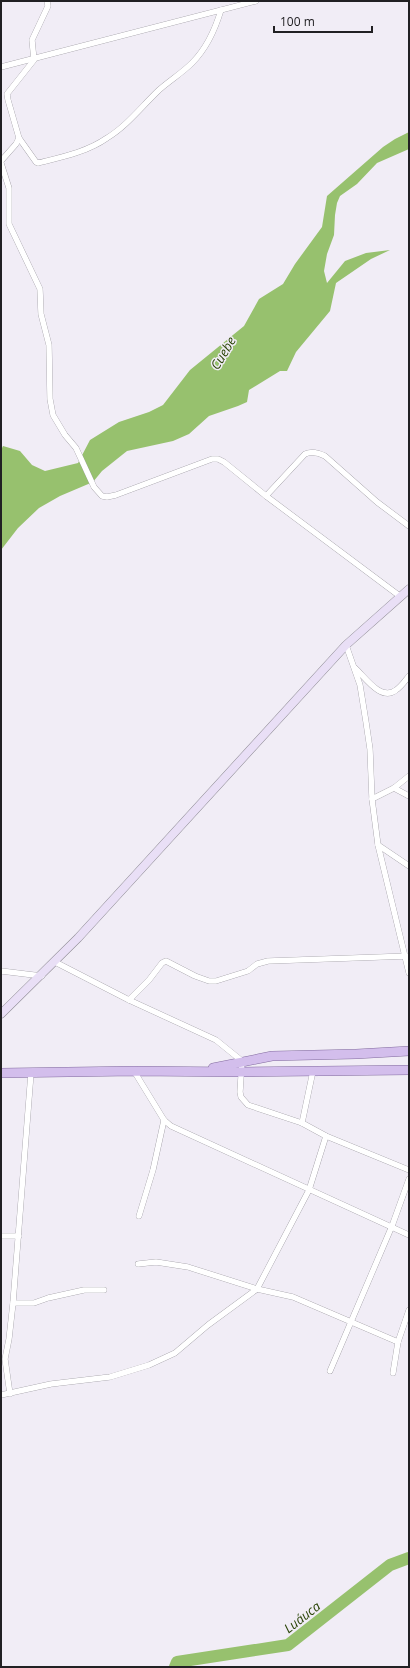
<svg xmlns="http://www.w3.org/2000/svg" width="410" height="1668" viewBox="0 0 410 1668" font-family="'Open Sans',sans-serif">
<rect width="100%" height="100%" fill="#f1edf6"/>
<polygon fill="#97c16e" points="409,132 409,149 377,163 357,184 340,196 337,203 335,215 334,235 327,254 324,271 327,283 345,261 366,253 390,250 371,259 336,283 330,311 296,352 287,371 280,371 249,390 247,402 238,406 209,416 189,434 173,441 127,451 102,471 93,482 60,496 39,508 18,528 1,550 1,450 3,446 20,451 32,465 45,471 78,463 90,440 119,422 149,412 163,405 190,370 244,326 259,299 283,284 295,264 322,227 327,196 383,147 395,139"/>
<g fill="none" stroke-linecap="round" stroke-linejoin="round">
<polyline stroke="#97c16e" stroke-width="12" points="175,1667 177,1662 288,1645 390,1565 409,1558"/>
<defs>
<g id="street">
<polyline points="1,67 256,1"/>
<path d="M19,138L36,162L38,163C62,157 87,152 107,138C127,126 142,106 159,90C169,81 182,73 192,63C207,48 215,30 221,10"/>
<polyline points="1,161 16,144 19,138 8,100 7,94 34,60 32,40 48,6 47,1"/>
<polyline points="1,163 9,188 9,224 40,289 41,314 49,345 50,399 53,415 65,435 76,448 94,487 102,496 107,497 116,495 212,459 218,459 224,462 266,496 401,597"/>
<path d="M266,496L305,454C312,451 319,453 325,456L377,502L409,526"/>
<polyline points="346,645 360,685 366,722 370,749 372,799 378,845 409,866"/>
<path d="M355,668C365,677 381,702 396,690C401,687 405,681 409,676"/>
<polyline points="394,788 409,796"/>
<polyline points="372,799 394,788 409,776"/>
<polyline points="378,845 409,973"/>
<polyline points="55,962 129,1000 216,1040 242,1061 240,1092 241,1097 248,1105 302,1123 326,1136 409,1170"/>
<polyline points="1,971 42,976"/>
<polyline points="129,1000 149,980 162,963 166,961 195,976 209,981 216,981 248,971 257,964 268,961 409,956"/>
<polyline points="134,1071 164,1120 171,1126 409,1235"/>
<polyline points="302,1123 313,1071"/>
<polyline points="139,1216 153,1170 164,1120"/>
<polyline points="1,1236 19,1236"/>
<polyline points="138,1264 156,1262 188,1267 257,1289 293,1297 398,1342"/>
<polyline points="13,1303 34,1303 48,1298 84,1290 104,1290"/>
<polyline points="330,1371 392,1226 409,1179"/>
<polyline points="393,1373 398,1342 409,1310"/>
<polyline points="10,1394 5,1359 9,1339 13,1303 31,1073"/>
<polyline points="1,1395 51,1384 110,1377 149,1365 175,1353 208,1325 257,1289 309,1190 326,1136"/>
</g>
<polyline id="secondary" points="1,1014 78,938 346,645 409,589"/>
<g id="primary">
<polyline points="213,1068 272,1056 356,1054 409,1051"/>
<polyline points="1,1073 134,1071 241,1072 409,1070"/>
</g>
</defs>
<use href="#street" stroke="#8f8c94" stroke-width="6"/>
<use href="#secondary" stroke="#8f8c94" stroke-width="9"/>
<use href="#primary" stroke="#826b9e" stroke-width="10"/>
<use href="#street" stroke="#fff" stroke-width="5.5"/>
<use href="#secondary" stroke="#e9dff6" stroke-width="8"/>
<use href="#primary" stroke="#d3beec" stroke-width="9"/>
</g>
<g text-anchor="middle" stroke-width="3" stroke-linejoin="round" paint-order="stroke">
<g font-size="13" font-style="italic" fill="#2b4508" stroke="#f1edf6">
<text transform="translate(223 353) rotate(-59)" y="5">Cuebe</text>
<text transform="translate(302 1617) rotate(-38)" y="5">Luáuca</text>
</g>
</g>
<rect width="410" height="1668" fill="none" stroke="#212023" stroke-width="4"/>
<path d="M274 26v6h98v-6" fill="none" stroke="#212023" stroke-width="2"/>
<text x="280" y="26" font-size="12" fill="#212023" stroke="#f1edf6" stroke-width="3" paint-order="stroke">100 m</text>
</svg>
